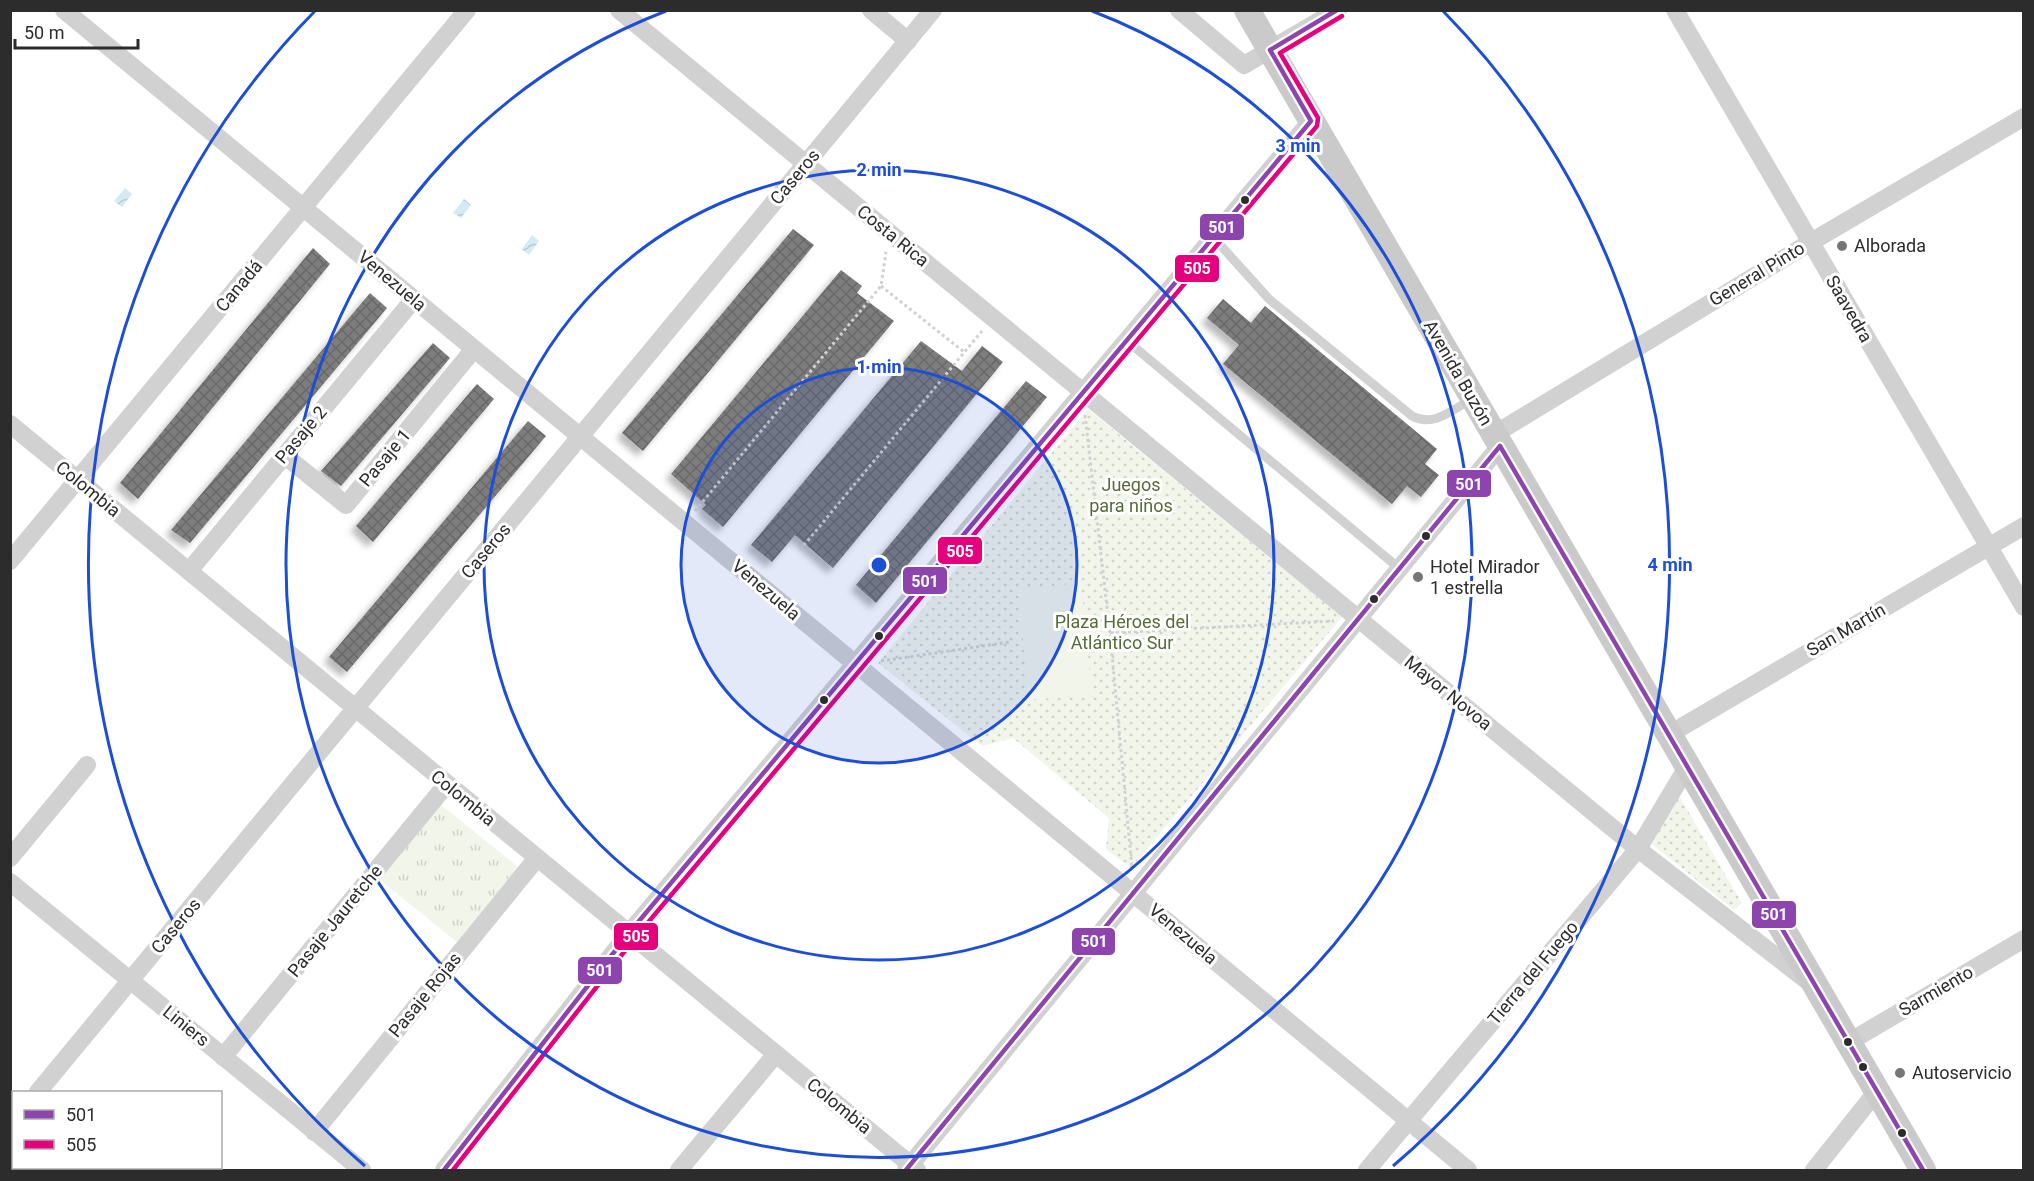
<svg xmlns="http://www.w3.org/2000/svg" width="2034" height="1181" viewBox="0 0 2034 1181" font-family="Roboto,sans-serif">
<defs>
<pattern id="grass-tufts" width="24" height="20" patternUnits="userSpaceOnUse" patternTransform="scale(1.5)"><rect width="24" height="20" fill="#f1f5ea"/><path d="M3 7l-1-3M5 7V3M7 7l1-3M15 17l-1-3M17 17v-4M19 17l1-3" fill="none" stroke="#cfd2c9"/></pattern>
<pattern id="park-dots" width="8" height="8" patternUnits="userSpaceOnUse" patternTransform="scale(1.5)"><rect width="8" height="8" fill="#f1f5ea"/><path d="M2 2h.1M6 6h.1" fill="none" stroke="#cfd2c9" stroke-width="1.8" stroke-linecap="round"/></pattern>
<pattern id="water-waves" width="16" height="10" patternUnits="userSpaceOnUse" patternTransform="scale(1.5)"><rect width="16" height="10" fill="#d4ebf3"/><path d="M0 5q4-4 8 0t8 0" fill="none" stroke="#b6cad0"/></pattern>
<pattern id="building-cross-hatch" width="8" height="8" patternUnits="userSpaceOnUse" patternTransform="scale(1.5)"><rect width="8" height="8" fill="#7d7d7d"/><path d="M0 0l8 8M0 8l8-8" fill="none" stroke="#676767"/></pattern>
<filter id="shadow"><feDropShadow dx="-5.5" dy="5.5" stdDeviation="3" flood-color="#0004"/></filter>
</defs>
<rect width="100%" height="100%" fill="#fff"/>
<polygon fill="url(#grass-tufts)" points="441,805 518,867 457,942 380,880"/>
<g fill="url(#park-dots)">
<polygon points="1088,409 1342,617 1131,868 1106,849 1109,818 1013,738 982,746 878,663"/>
<polygon points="1675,789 1742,903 1734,910 1648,841"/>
</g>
<polygon fill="#f1f5ea" points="1081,583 1092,694 1029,700 1018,589"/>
<g fill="url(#water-waves)">
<polygon points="125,188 132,194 122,207 114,201"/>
<polygon points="464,199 471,205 461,218 453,213"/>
<polygon points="532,235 539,241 529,255 522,249"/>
</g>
<g fill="url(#building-cross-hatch)" filter="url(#shadow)">
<polygon points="793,229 814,245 643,451 622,433"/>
<polygon points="313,248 330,264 138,499 120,483"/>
<polygon points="841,270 862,286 857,293 894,321 723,527 702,509 706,505 671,474"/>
<polygon points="370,293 387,308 190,543 171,530"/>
<polygon points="1223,299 1251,323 1265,306 1437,449 1425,464 1439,475 1421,497 1407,486 1392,504 1223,364 1239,345 1207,318"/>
<polygon points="921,341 962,371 982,346 1003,362 833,568 795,535 772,562 751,545"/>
<polygon points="433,343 450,358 341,486 321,471"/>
<polygon points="1026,381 1047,397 876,603 856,585"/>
<polygon points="477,384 494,399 373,542 356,526"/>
<polygon points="528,421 546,436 347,672 329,657"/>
</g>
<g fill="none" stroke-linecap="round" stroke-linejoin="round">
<g stroke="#d1d1d1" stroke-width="3" stroke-dasharray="3 3" stroke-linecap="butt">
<polyline points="881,286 964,352"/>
<polyline points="1085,415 1110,633 1132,868"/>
<polyline points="695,511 881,286 886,252"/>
<polyline points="800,550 982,331"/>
<polyline points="1110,633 1334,621"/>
<polyline points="881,661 1010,642"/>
</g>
<g stroke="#d1d1d1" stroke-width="9">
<path d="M1213,237L1269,299L1412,416C1434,428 1453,409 1472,399"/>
<polyline points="1126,340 1400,569"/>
</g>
<g stroke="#d1d1d1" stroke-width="18">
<polyline points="64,10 1468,1170"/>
<polyline points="619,10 1638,849 1810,983"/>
<polyline points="871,10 908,41"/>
<polyline points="1179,10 1244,65 1338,10"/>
<polyline points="1675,10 2024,607"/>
<polyline points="10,424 917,1170"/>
<polyline points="1493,435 1811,242 2024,117"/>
<polyline points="284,455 346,505 474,349"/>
<polyline points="10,561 467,10"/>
<polyline points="189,571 414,299"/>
<polyline points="1668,735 2024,526"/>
<polyline points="10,858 87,765"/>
<polyline points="10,882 362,1170"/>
<polyline points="1849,1042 2024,939"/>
<polyline points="223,1057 446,785"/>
<polyline points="38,1092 933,10"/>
<polyline points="10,1126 14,1123"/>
<polyline points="314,1132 537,858"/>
<polyline points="444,1170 629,933 1311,121"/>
<polyline points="679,1170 776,1054"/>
<polyline points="906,1170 1500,446"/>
<polyline points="1367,1170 1638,849 1687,767"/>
<polyline points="1814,1170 1877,1091"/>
</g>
<polyline stroke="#cacaca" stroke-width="26" points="1247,10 1923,1170"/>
<defs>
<g id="bus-1">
<polyline points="444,1170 629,933 1311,121 1270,50 1337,10"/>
<polyline points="906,1170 1500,446 1923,1170"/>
</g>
<polyline id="bus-2" points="453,1170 635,938 1317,126 1318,118 1280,53 1342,16"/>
</defs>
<use href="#bus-1" stroke="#fff" stroke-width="9"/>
<use href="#bus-2" stroke="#fff" stroke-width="9"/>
<use href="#bus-1" stroke="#8e44ad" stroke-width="4.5"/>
<use href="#bus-2" stroke="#e5007d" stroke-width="4.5"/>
</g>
<circle cx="879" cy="565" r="198" fill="#1d4ed8" fill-opacity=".12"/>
<g fill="none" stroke="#1d4ed8" stroke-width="3">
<circle cx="879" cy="565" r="198"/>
<circle cx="879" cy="565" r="395"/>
<path d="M1092 11A593 593 0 1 1 666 11"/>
<path d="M365 1166A791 791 0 0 1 315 11M1443 11A791 791 0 0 1 1393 1166"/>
</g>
<g fill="#2c2c2c" stroke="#fff" stroke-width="2">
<circle cx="1245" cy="200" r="5"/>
<circle cx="1426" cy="536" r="5"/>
<circle cx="1374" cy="599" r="5"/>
<circle cx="879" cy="636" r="5"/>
<circle cx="824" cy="700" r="5"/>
<circle cx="1848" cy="1042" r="5"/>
<circle cx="1863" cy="1067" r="5"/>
<circle cx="1902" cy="1133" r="5"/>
</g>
<g fill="#767676" stroke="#fff" stroke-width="2">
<circle cx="1842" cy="246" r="6"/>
<circle cx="1418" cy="577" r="6"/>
<circle cx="1900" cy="1073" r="6"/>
</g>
<g text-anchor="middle" stroke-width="6" stroke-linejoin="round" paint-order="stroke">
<g font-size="18" fill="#2c2c2c" stroke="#fff">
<text transform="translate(795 177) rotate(-50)" y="6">Caseros</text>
<text transform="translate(893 236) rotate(39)" y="6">Costa Rica</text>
<text transform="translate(1757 274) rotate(-31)" y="6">General Pinto</text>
<text transform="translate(392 281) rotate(40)" y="6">Venezuela</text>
<text transform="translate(239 286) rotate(-50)" y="6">Canadá</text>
<text transform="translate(1849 309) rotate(60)" y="6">Saavedra</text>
<text transform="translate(1458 373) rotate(60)" y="6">Avenida Buzón</text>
<text transform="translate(301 435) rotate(-50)" y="6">Pasaje 2</text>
<text transform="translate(385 458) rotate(-50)" y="6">Pasaje 1</text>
<text transform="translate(88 489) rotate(39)" y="6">Colombia</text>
<text transform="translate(486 551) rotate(-50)" y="6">Caseros</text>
<text transform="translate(766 590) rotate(40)" y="6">Venezuela</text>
<text transform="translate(1846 630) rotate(-30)" y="6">San Martín</text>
<text transform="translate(1448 693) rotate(39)" y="6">Mayor Novoa</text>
<text transform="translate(463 798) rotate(39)" y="6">Colombia</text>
<text transform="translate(335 921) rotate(-51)" y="6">Pasaje Jauretche</text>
<text transform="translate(176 926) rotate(-50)" y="6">Caseros</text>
<text transform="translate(1183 934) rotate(40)" y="6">Venezuela</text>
<text transform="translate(1533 973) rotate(-50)" y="6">Tierra del Fuego</text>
<text transform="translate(1936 991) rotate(-30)" y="6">Sarmiento</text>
<text transform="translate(425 995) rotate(-51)" y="6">Pasaje Rojas</text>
<text transform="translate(186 1026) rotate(39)" y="6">Liniers</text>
<text transform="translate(839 1106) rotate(39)" y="6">Colombia</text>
</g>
<g font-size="18" fill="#2c2c2c" stroke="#fff" text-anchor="start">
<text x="1854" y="252">Alborada</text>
<text x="1430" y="573">Hotel Mirador<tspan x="1430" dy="21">1 estrella</tspan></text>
<text x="1912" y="1079">Autoservicio</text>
</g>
<g font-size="18" fill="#566c36" stroke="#fff">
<text x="1131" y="491">Juegos<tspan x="1131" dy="21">para niños</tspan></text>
<text x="1122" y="628">Plaza Héroes del<tspan x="1122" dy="21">Atlántico Sur</tspan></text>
</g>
</g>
<circle cx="879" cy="565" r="9" fill="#1d4ed8" stroke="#fff" stroke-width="3"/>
<g font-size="18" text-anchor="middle" font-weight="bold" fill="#1d4ed8" stroke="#fff" stroke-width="6" stroke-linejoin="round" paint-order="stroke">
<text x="1298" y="152">3 min</text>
<text x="879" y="176">2 min</text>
<text x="879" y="373">1 min</text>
<text x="1670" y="571">4 min</text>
</g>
<g stroke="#fff" stroke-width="2">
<rect x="1199" y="213" width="46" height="28" rx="6" fill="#8e44ad"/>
<rect x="1174" y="254" width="46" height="29" rx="6" fill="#e5007d"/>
<rect x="1446" y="469" width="46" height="29" rx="6" fill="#8e44ad"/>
<rect x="937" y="536" width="46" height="29" rx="6" fill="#e5007d"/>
<rect x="902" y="566" width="46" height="29" rx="6" fill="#8e44ad"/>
<rect x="1751" y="900" width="46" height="29" rx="6" fill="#8e44ad"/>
<rect x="613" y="922" width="46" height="29" rx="6" fill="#e5007d"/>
<rect x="1071" y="927" width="45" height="29" rx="6" fill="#8e44ad"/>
<rect x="577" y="956" width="46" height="29" rx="6" fill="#8e44ad"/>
</g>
<g font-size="16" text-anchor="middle" font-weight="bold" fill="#fff">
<text x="1222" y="233">501</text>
<text x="1197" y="274">505</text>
<text x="1469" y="490">501</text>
<text x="960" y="557">505</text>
<text x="925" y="587">501</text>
<text x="1774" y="920">501</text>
<text x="636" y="942">505</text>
<text x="1094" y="947">501</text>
<text x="600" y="976">501</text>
</g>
<rect width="2034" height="1181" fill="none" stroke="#2c2c2c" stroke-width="24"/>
<rect x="12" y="1091" width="210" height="78" fill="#ffffff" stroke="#ababab" stroke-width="1.5"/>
<rect x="24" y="1110" width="30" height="9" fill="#8e44ad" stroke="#ababab" stroke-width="1.5"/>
<text x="66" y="1121" font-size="18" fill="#2c2c2c">501</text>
<rect x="24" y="1140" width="30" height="9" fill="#e5007d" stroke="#ababab" stroke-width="1.5"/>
<text x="66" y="1151" font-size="18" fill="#2c2c2c">505</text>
<path d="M15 39v9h123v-9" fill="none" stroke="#2c2c2c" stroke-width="3"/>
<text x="24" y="39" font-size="18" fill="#2c2c2c" stroke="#ffffff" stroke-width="4.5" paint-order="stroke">50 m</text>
</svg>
